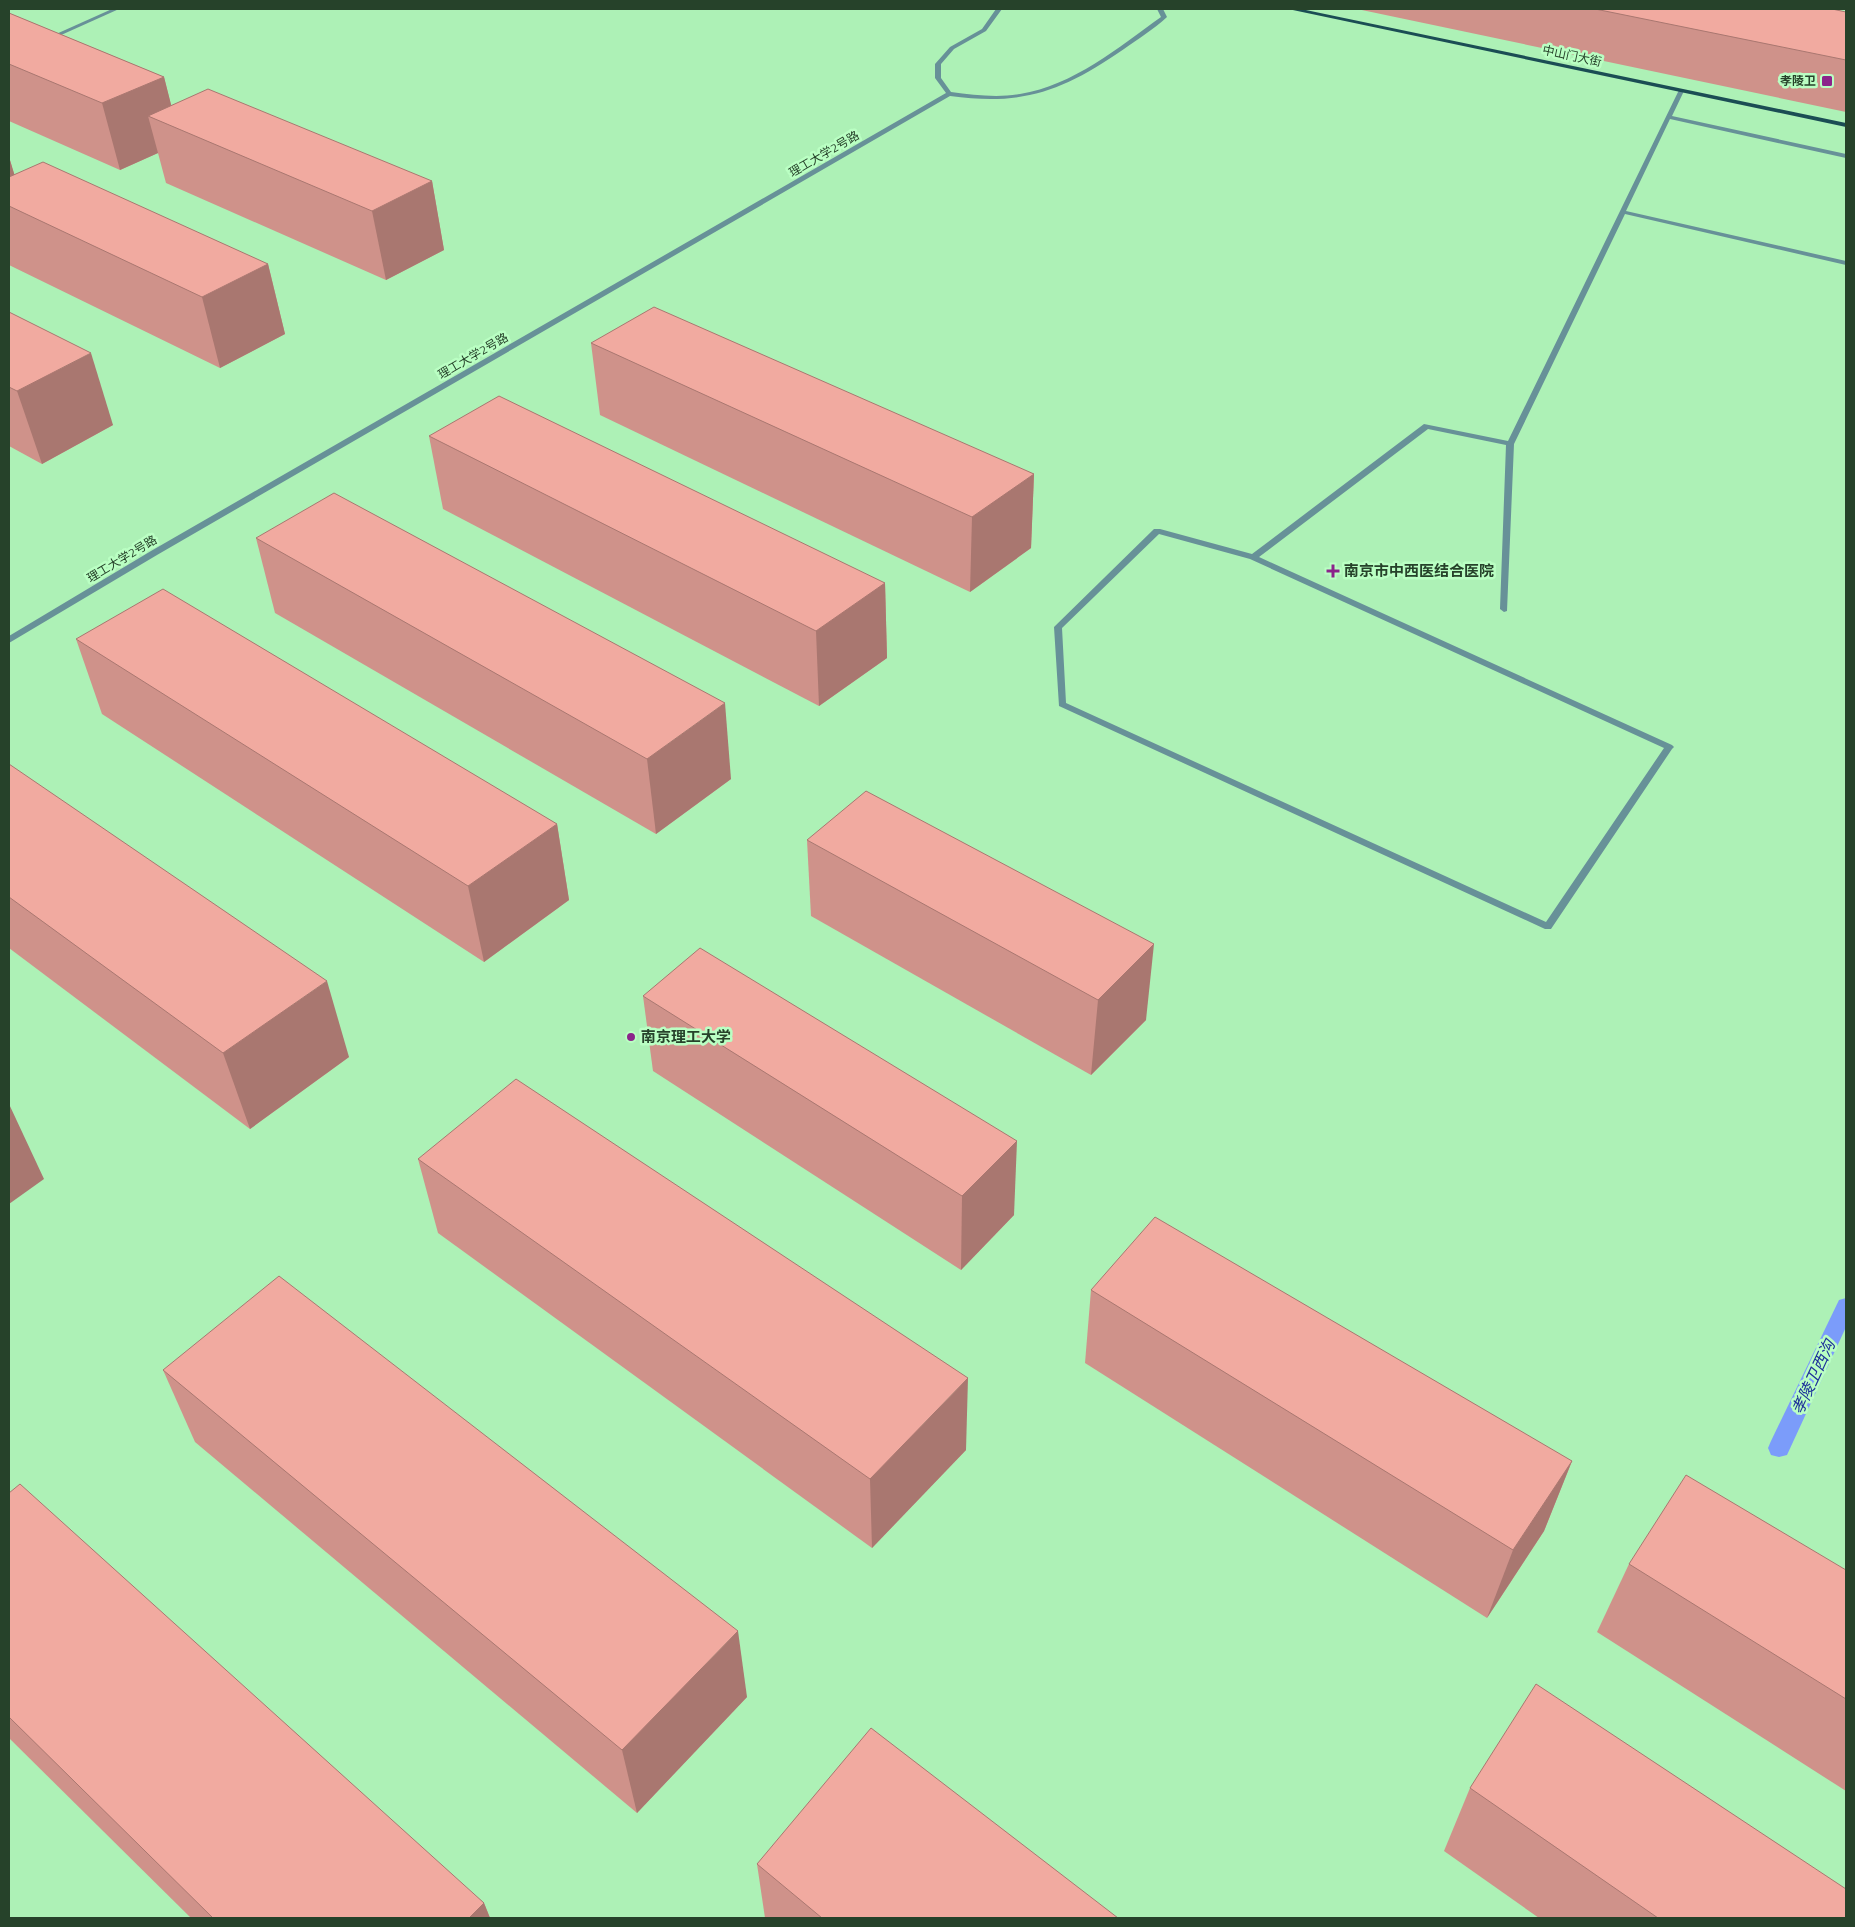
<svg xmlns="http://www.w3.org/2000/svg" width="1855" height="1927" viewBox="0 0 1855 1927" font-family="'Titillium Web','Noto Sans SC',sans-serif">
<rect width="100%" height="100%" fill="#adf1b6"/>
<g fill="none" stroke-linecap="round" stroke-linejoin="round">
<polygon fill="#7b9cfa" fill-rule="evenodd" points="1846,1298 1846,1327 1787,1455 1779,1457 1771,1455 1768,1448 1771,1441 1839,1300"/>
<g fill="#679198" fill-rule="evenodd">
<polygon points="112,9 119,9 50,40 45,39"/>
<path d="M996,9H1002L986,31L954,49L941,64V78L951,92C974,95 997,98 1020,94C1074,85 1118,48 1161,17L1157,9H1163L1167,17C1154,29 1138,39 1124,49C1063,91 1024,106 950,96L157,555L9,643V636L151,551L946,93L935,78V64L950,47L982,29Z"/>
<path d="M1679,90L1684,91L1672,116L1846,154V158L1670,119L1626,211L1846,261V265L1625,214L1514,444L1507,611L1504,612L1500,609L1506,445L1428,429L1259,557L1672,745L1674,747L1672,749L1551,929H1545L1059,706L1054,627L1154,529H1160L1252,554L1424,424L1508,441ZM1159,534L1250,559L1664,748L1546,922L1066,703L1062,628Z"/>
</g>
<polygon fill="#1b4d54" fill-rule="evenodd" points="1288,9 1301,9 1846,123 1846,127"/>
</g>
<g fill="#cf928a">
<polygon points="1357,9 1832,9 1846,12 1846,112"/>
<polygon points="9,13 164,77 171,105 432,181 444,250 386,280 166,183 158,153 120,170 9,121"/>
<polygon points="9,157 14,174 268,264 285,334 220,368 9,265"/>
<polygon points="9,312 113,425 42,464 9,446"/>
<polygon points="591,343 1034,474 1031,548 970,592 600,415"/>
<polygon points="429,436 885,583 887,658 819,706 443,509"/>
<polygon points="256,538 731,779 656,834 275,613"/>
<polygon points="76,639 557,824 569,900 484,962 102,714"/>
<polygon points="9,764 349,1057 250,1129 9,948"/>
<polygon points="807,840 1146,1020 1091,1075 811,916"/>
<polygon points="643,996 1014,1215 961,1270 653,1071"/>
<polygon points="418,1159 966,1450 872,1548 438,1233"/>
<polygon points="1091,1290 1572,1461 1544,1531 1487,1618 1085,1363"/>
<polygon points="163,1370 747,1697 637,1813 195,1442"/>
<polygon points="9,1493 484,1903 490,1918 191,1918 9,1738"/>
<polygon points="1629,1564 1846,1570 1846,1791 1597,1632"/>
<polygon points="1470,1788 1846,1918 1539,1918 1444,1851"/>
<polygon points="757,1864 1118,1918 765,1918"/>
</g>
<g fill="#a97770">
<polygon points="164,77 177,128 148,116 158,153 120,170 102,103"/>
<polygon points="9,157 26,212 9,206"/>
<polygon points="432,181 444,250 386,280 372,211"/>
<polygon points="268,264 285,334 220,368 202,297"/>
<polygon points="91,353 113,425 42,464 17,391"/>
<polygon points="1034,474 1031,548 970,592 972,517"/>
<polygon points="885,583 887,658 819,706 816,631"/>
<polygon points="725,703 731,779 656,834 647,759"/>
<polygon points="557,824 569,900 484,962 468,886"/>
<polygon points="1154,944 1146,1020 1091,1075 1098,1000"/>
<polygon points="327,981 349,1057 250,1129 223,1053"/>
<polygon points="9,1104 44,1179 9,1204"/>
<polygon points="1017,1141 1014,1215 961,1270 962,1196"/>
<polygon points="968,1378 966,1450 872,1548 870,1479"/>
<polygon points="1572,1461 1544,1531 1487,1618 1513,1550"/>
<polygon points="738,1631 747,1697 637,1813 622,1750"/>
<polygon points="484,1903 490,1918 469,1918"/>
</g>
<g fill="#f1aaa0" stroke="#a97770">
<polygon points="1595,9 1832,9 1846,12 1846,60"/>
<polygon points="9,13 164,77 102,103 9,64"/>
<polygon points="208,89 432,181 372,211 148,116"/>
<polygon points="43,162 268,264 202,297 9,206 9,177"/>
<polygon points="654,307 1034,474 972,517 591,343"/>
<polygon points="9,312 91,353 17,391 9,387"/>
<polygon points="499,396 885,583 816,631 429,436"/>
<polygon points="334,493 725,703 647,759 256,538"/>
<polygon points="163,589 557,824 468,886 76,639"/>
<polygon points="9,764 327,981 223,1053 9,897"/>
<polygon points="866,791 1154,944 1098,1000 807,840"/>
<polygon points="700,948 1017,1141 962,1196 643,996"/>
<polygon points="516,1079 968,1378 870,1479 418,1159"/>
<polygon points="1155,1217 1572,1461 1513,1550 1091,1290"/>
<polygon points="279,1276 738,1631 622,1750 163,1370"/>
<polygon points="1686,1475 1846,1570 1846,1699 1629,1564"/>
<polygon points="20,1484 484,1903 469,1918 213,1918 9,1717 9,1493"/>
<polygon points="1536,1684 1846,1889 1846,1918 1658,1918 1470,1788"/>
<polygon points="871,1728 1118,1918 822,1918 757,1864"/>
</g>
<g fill="#8b248a" stroke="#baffc3" stroke-width="2">
<rect x="1821" y="75" width="12" height="12" rx="2.5"/>
<path d="M1330.5 563.5h5v5h5v5h-5v5h-5v-5h-5v-5h5z"/>
<circle cx="631" cy="1037" r="5"/>
</g>
<g text-anchor="middle" stroke-width="5" stroke-linejoin="round" paint-order="stroke">
<g font-size="12" fill="#26422a" stroke="#baffc3">
<text transform="translate(1572 56) rotate(12)" y="4">中山门大街</text>
<text transform="translate(824 154) rotate(-30)" y="4">理工大学2号路</text>
<text transform="translate(473 356) rotate(-30)" y="4">理工大学2号路</text>
<text transform="translate(122 559) rotate(-31)" y="4">理工大学2号路</text>
</g>
<g font-size="12" font-weight="bold" fill="#26422a" stroke="#baffc3" text-anchor="end">
<text x="1816" y="85">孝陵卫</text>
</g>
<g font-size="15" font-weight="bold" fill="#26422a" stroke="#baffc3" text-anchor="start">
<text x="1344" y="576">南京市中西医结合医院</text>
<text x="641" y="1042">南京理工大学</text>
</g>
<g font-size="16" font-style="italic" fill="#1d309a" stroke="#baffc3">
<text transform="translate(1813 1377) rotate(-65)" y="6">孝陵卫西沟</text>
</g>
</g>
<rect width="1855" height="1927" fill="none" stroke="#26422a" stroke-width="20"/>
</svg>
